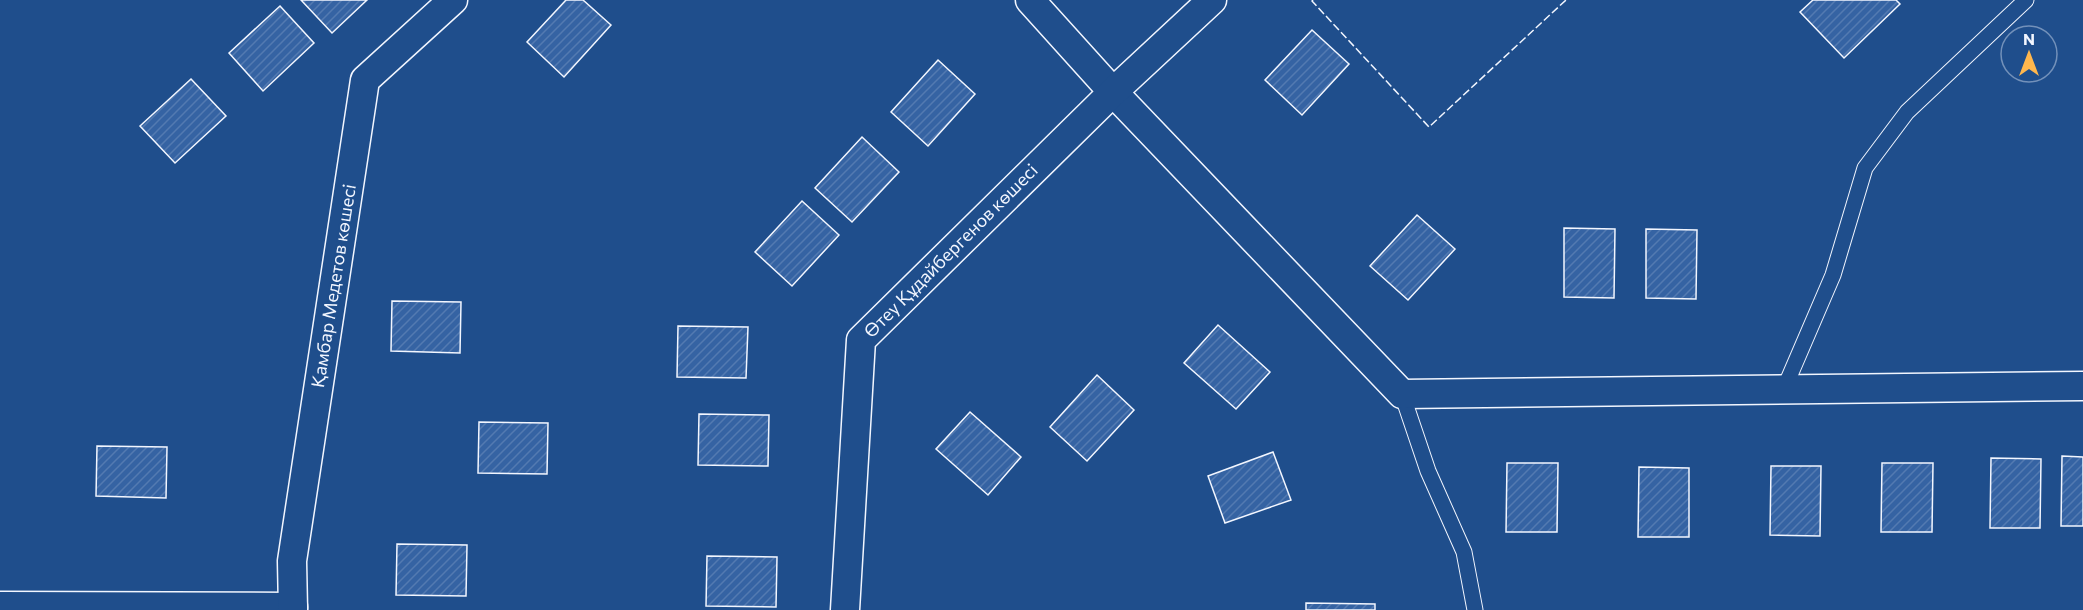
<svg xmlns="http://www.w3.org/2000/svg" width="2083" height="610" viewBox="0 0 2083 610" font-family="Commissioner,sans-serif">
<defs>
<pattern id="building-hatch" width="6" height="6" patternUnits="userSpaceOnUse" patternTransform="scale(1.5)"><rect width="6" height="6" fill="#3563a3"/><path d="M-1 1l2-2M0 6l6-6M5 7l2-2" fill="none" stroke="#537ab1"/></pattern>
</defs>
<rect width="100%" height="100%" fill="#1f4e8c"/>
<g fill="url(#building-hatch)" stroke="#f2f6ff" stroke-width="1.5">
<polygon points="301,0 367,0 332,33"/>
<polygon points="566,0 583,0 611,25 564,77 527,42"/>
<polygon points="1813,0 1896,0 1900,4 1844,58 1800,12"/>
<polygon points="280,6 314,43 263,91 229,53"/>
<polygon points="1312,30 1349,64 1302,115 1265,80"/>
<polygon points="938,60 975,94 928,146 891,112"/>
<polygon points="191,79 226,116 175,163 140,126"/>
<polygon points="862,137 899,172 852,222 815,188"/>
<polygon points="802,201 839,235 792,286 755,252"/>
<polygon points="1417,215 1455,249 1408,300 1370,266"/>
<polygon points="1564,228 1615,229 1614,298 1564,297"/>
<polygon points="1646,229 1697,230 1696,299 1646,298"/>
<polygon points="392,301 461,302 460,353 391,351"/>
<polygon points="1218,325 1270,372 1236,409 1184,363"/>
<polygon points="678,326 748,327 746,378 677,377"/>
<polygon points="1097,375 1134,410 1087,461 1050,427"/>
<polygon points="970,412 1021,457 988,495 936,449"/>
<polygon points="699,414 769,415 768,466 698,465"/>
<polygon points="479,422 548,423 547,474 478,473"/>
<polygon points="97,446 167,447 166,498 96,496"/>
<polygon points="1273,452 1291,500 1225,523 1208,476"/>
<polygon points="2062,456 2083,457 2083,526 2061,526"/>
<polygon points="1991,458 2041,459 2040,528 1990,528"/>
<polygon points="1507,463 1558,463 1557,532 1506,532"/>
<polygon points="1882,463 1933,463 1932,532 1881,532"/>
<polygon points="1771,466 1821,466 1820,536 1770,535"/>
<polygon points="1639,467 1689,468 1689,537 1638,537"/>
<polygon points="397,544 467,545 466,596 396,595"/>
<polygon points="707,556 777,557 776,607 706,606"/>
<polygon points="1306,603 1375,604 1375,610 1306,610"/>
</g>
<g fill="none" stroke-linecap="round" stroke-linejoin="round">
<defs>
<g id="service">
<polyline points="1784,389 1833,275 1865,168 1907,112 2026,0"/>
<polyline points="1402,394 1428,471 1464,552 1475,610"/>
</g>
<g id="minor">
<polyline points="1030,0 1113,92 1402,394 2083,386"/>
<polyline points="0,606 293,607"/>
<polyline points="293,610 292,561 365,80 453,0"/>
<polyline points="845,610 861,340 1113,92 1212,0"/>
</g>
</defs>
<use href="#service" stroke="#f2f6ff" stroke-width="17"/>
<use href="#minor" stroke="#f2f6ff" stroke-width="31"/>
<use href="#service" stroke="#1f4e8c" stroke-width="15"/>
<use href="#minor" stroke="#1f4e8c" stroke-width="28"/>
<polyline stroke="#f2f6ff" stroke-width="1.5" stroke-dasharray="8 3" stroke-linecap="butt" points="1313,0 1312,1 1429,127 1566,0"/>
</g>
<g text-anchor="middle" stroke-width="4.5" stroke-linejoin="round" paint-order="stroke">
<g font-size="18" fill="#f2f6ff" stroke="#1f4e8c">
<text transform="translate(951 251) rotate(-45)" y="6">Өтеу Құдайбергенов көшесі</text>
<text transform="translate(334 286) rotate(-81)" y="6">Қамбар Медетов көшесі</text>
</g>
</g>
<g transform="translate(2029 54)"><circle r="28" fill="#1f4e8c" stroke="#7391ba" stroke-width="1.5"/>
<path d="M0-4.5L10 22L0 15L-10 22Z" fill="#ffb74d"/>
<text y="-9" font-size="16" font-weight="bold" text-anchor="middle" fill="#f2f6ff">N</text>
</g>
</svg>
